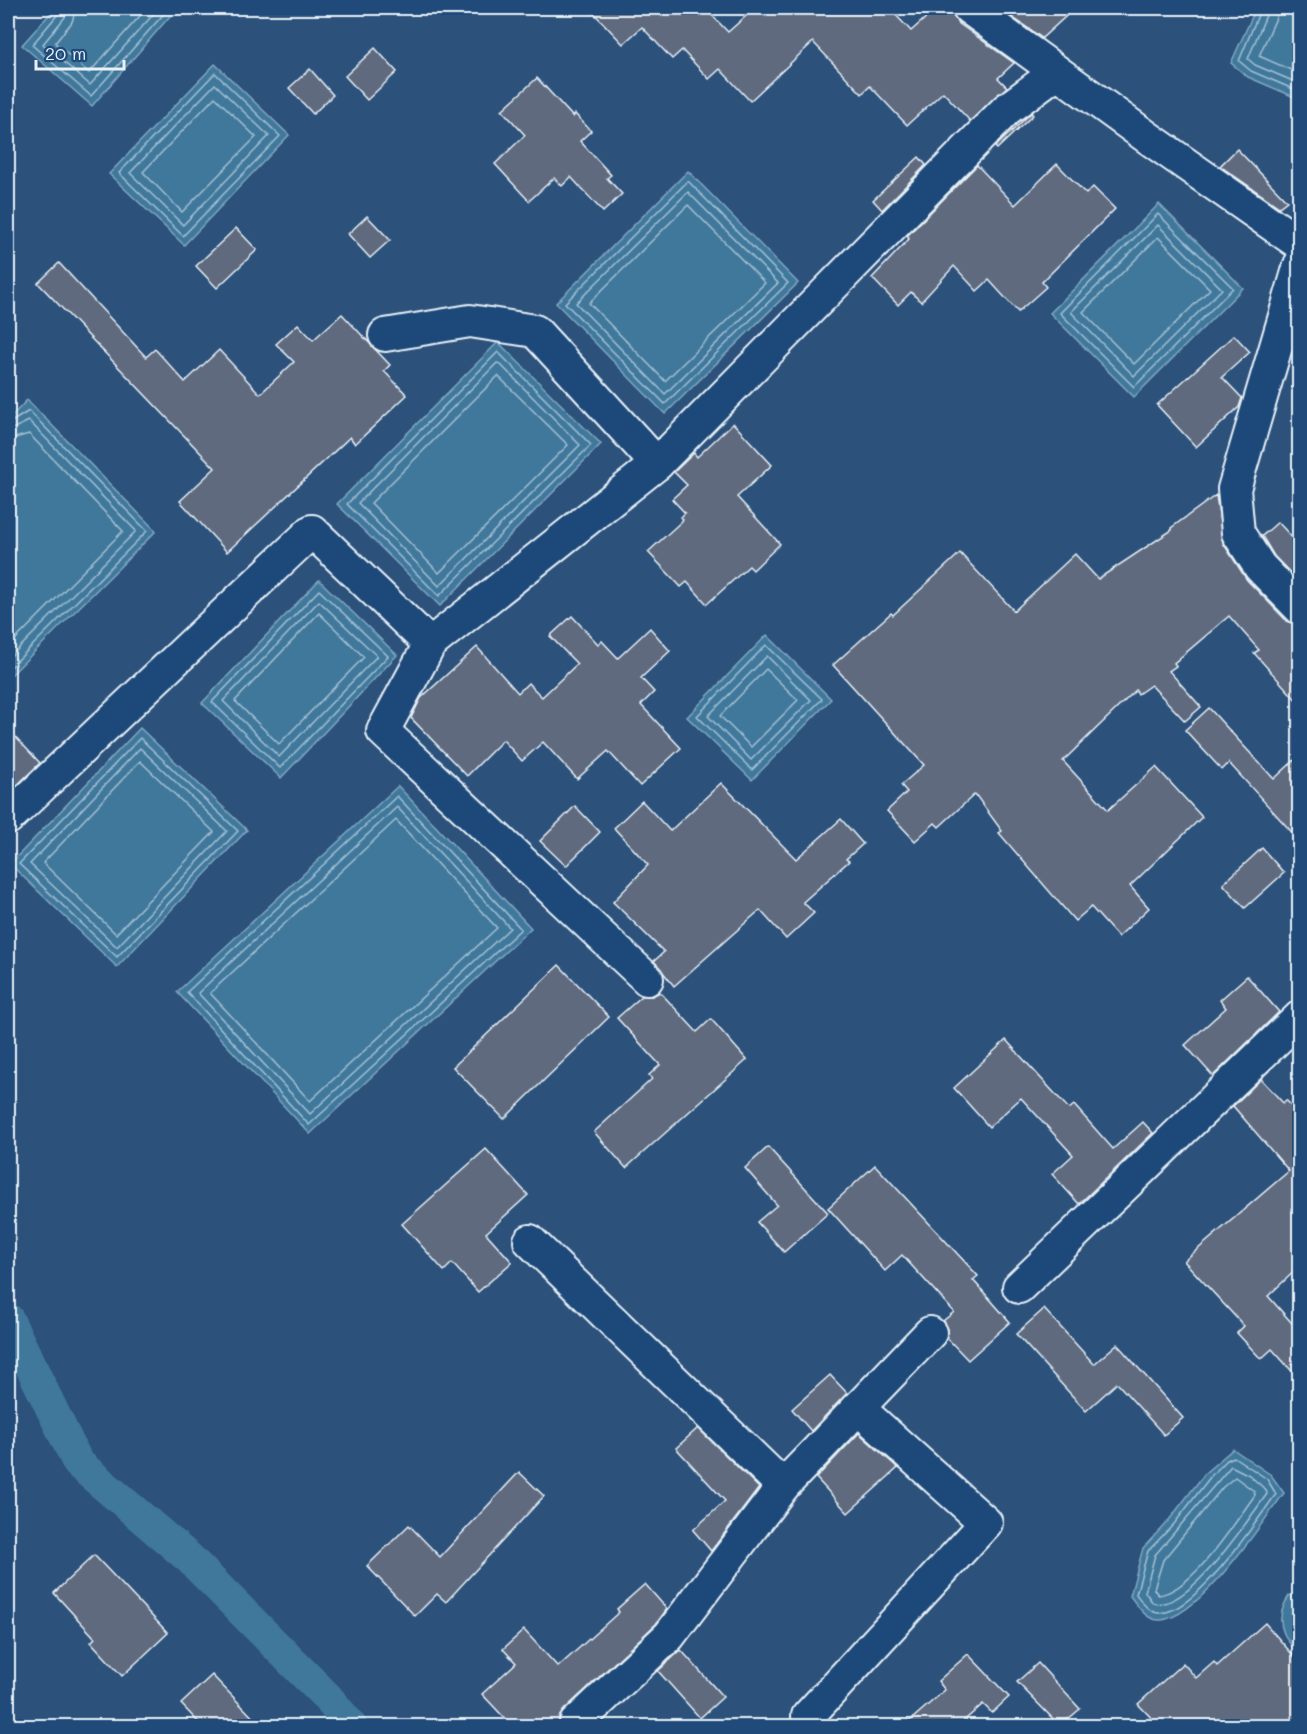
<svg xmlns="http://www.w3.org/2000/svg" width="1307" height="1734" viewBox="0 0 1307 1734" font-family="Mali,sans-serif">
<rect width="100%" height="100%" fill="#2c517b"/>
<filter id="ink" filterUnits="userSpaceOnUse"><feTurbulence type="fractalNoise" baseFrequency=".0167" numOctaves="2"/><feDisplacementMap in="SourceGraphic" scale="12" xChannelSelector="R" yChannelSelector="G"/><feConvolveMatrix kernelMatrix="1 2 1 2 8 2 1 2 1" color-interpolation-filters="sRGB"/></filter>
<g filter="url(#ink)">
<g fill="#40789c" stroke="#83a8c1" stroke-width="1.5">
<polygon points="55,8 177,8 92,106 22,45"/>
<polygon points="1256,8 1299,8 1299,99 1248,77 1231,63"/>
<polygon points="215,64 289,135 184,245 109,174"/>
<polygon points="688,171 798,283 665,414 556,303"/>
<polygon points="1159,204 1243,288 1134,397 1050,313"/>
<polygon points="498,342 601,444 440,606 337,504"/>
<polygon points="27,400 156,531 8,678 8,420"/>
<polygon points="319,580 397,655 281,778 202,703"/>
<polygon points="767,635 831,699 752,780 687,717"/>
<polygon points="140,728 247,830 117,967 10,864"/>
<polygon points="398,786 531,928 310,1134 177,992"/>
<path d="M1233,1449L1271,1475L1284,1493C1261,1524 1200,1617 1161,1620C1146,1621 1138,1606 1130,1596L1143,1548L1169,1520L1206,1472Z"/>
<path d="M1289,1596L1299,1597V1654C1281,1636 1274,1618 1289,1596Z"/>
</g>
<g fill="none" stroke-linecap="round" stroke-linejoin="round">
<g stroke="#a5c1d3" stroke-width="1.5">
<polyline points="59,8 58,14 32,45 91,96 169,8"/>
<polyline points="67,8 65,17 43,44 90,85 159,8"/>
<polyline points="76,8 72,22 55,43 89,73 147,8"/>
<polyline points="1261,8 1239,61 1251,71 1300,92"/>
<polyline points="1269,8 1248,59 1255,65 1300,84"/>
<polyline points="1278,8 1276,18 1259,56 1300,74"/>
<polygon points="215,73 280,136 183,236 119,173"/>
<polygon points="215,84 269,136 183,225 130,173"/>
<polygon points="215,97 256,137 182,212 143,172"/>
<polygon points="688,181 788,283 665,404 565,303"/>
<polygon points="688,192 778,283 665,394 576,303"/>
<polygon points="688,205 765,283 665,381 589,303"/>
<polygon points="1158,214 1233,288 1134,387 1060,313"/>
<polygon points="1158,225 1222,289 1134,376 1071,312"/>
<polygon points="1158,237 1210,289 1134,364 1083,312"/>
<polygon points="498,352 591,445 439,596 347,504"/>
<polygon points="497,363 500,364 580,445 439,586 358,503"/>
<polygon points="498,376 568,445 439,573 371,503"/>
<polyline points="8,424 29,411 147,531 8,670"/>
<polyline points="8,431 29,421 136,531 8,659"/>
<polyline points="8,440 29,434 123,531 8,647"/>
<polygon points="319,590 388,656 280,768 212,702"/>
<polygon points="319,601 377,656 279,757 223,701"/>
<polygon points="319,613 364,657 279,744 235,701"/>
<polygon points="766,645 822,699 752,770 697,716"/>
<polygon points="767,656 811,700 751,760 708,716"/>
<polygon points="766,669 798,700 751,747 720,716"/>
<polygon points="140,738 238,831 117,957 19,864"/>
<polygon points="140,748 227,831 117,947 30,864"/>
<polygon points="140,761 214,832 116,934 43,863"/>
<polygon points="397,796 521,929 309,1125 187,992"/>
<polygon points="397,807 510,928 310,1114 198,993"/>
<polygon points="396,820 497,928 310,1101 210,993"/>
<path d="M1234,1457L1267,1479L1276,1494C1255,1523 1197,1611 1161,1613C1149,1614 1142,1602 1136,1594L1148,1551L1174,1524L1211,1476L1227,1460Z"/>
<path d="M1231,1466L1249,1475L1266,1490L1267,1494C1248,1519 1188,1613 1153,1603L1145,1592L1155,1555Z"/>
<path d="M1235,1477L1254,1491L1255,1495C1235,1522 1192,1592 1158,1595L1154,1589L1163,1560L1223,1487Z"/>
</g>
<polyline stroke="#40789c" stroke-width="32" points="8,1319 78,1463 189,1558 327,1697 351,1726"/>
</g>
<g fill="#5f6b7f" stroke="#e8f1f8" stroke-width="1.5">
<polygon points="589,8 705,8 728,32 755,8 889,8 911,31 937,8 951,8 953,16 958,23 1014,63 998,78 1007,87 970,121 943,92 907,125 870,86 862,94 813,42 750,101 720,69 709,79 682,50 672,59 642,27 623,44"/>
<polygon points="999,8 1075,8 1042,38"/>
<polygon points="375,48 397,72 367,100 345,76"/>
<polygon points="310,69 333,95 313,114 289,88"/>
<polygon points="537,78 573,117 575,114 591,131 580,141 611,175 607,178 622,194 603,212 571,177 562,186 554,178 529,201 495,164 525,135 502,110"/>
<polygon points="1031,113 1033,115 997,149 995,147"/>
<polygon points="1237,149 1287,201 1279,207 1220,166"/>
<polygon points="919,157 926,165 882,210 873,200"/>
<polygon points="1057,164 1086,194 1093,187 1115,209 1042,282 1046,287 1018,312 989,280 977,291 954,266 921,302 911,292 898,305 872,278 909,239 907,236 977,165 1015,205"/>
<polygon points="367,216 390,240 370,258 348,234"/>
<polygon points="236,228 257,250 217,288 196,266"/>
<polygon points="59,263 146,357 155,349 185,382 219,350 260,394 294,362 276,344 298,324 313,340 342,314 390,365 384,371 407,395 355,444 350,437 227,552 180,501 215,468 38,283"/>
<polygon points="1234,335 1250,352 1222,377 1242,398 1239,407 1196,447 1157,405"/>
<polygon points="733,423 772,465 737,497 780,544 753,570 749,566 707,604 687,582 681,587 648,552 683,520 681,517 685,513 672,499 687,485 674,472 694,453 697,457"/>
<polygon points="1216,495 1223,543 1247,580 1287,621 1299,625 1299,703 1254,653 1259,650 1229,616 1174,663 1176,666 1169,671 1201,707 1185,721 1151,685 1138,694 1136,690 1063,761 1108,810 1156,767 1202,817 1130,886 1149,908 1118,937 1091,907 1075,921 999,833 1002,831 975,794 939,827 935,823 915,841 887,811 907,792 901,785 924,765 833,665 891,613 893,615 960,553 1014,611 1075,554 1098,579 1172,530 1171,528"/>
<polygon points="1278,522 1299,545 1299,582 1274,556 1262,536"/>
<polygon points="572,616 598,644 602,641 618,658 650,628 670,651 641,678 654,692 641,705 681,748 640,786 608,751 577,779 543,742 522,761 503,740 467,776 411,718 421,698 477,647 518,693 528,683 542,697 577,664 550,636"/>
<polygon points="1209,708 1274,779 1299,756 1299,840 1229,763 1222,770 1185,730"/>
<polygon points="8,729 40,763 8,794"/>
<polygon points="721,783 796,859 841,819 863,844 846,859 849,861 803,902 814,913 786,939 760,910 674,986 654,961 664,952 613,902 648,865 614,828 642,801 670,831"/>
<polygon points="575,806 600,832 566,866 540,841"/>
<polygon points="1262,848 1284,873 1245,908 1223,884"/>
<polygon points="559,965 609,1017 504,1119 453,1067"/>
<polygon points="1247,976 1279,1012 1213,1076 1185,1045 1226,1008 1220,1000"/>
<polygon points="660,992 697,1032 711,1019 747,1060 626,1168 594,1132 652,1079 649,1075 660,1065 617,1018 642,996 652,996"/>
<polygon points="1006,1040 1069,1109 1074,1105 1113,1149 1143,1122 1153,1133 1079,1204 1052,1174 1073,1155 1021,1098 989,1127 954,1088"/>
<polygon points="1261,1079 1283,1103 1286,1100 1299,1114 1299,1267 1268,1296 1299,1331 1299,1379 1272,1349 1261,1359 1237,1333 1244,1326 1184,1261 1289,1171 1233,1106"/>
<polygon points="768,1147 828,1213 784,1252 757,1222 777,1205 745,1168"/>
<polygon points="486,1149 528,1195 486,1233 512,1262 478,1292 452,1263 444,1271 402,1224"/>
<polygon points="875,1165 978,1276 973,1280 1010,1322 968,1360 947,1338 947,1329 943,1321 954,1312 902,1255 885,1271 828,1208"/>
<polygon points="1044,1309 1094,1364 1117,1344 1183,1418 1164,1435 1117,1383 1086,1411 1016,1334"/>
<polygon points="830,1375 847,1393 811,1431 792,1409"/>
<polygon points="698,1428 759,1488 711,1551 693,1530 725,1501 676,1448"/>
<polygon points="859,1433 898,1468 848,1513 816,1478"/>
<polygon points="519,1472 544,1496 446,1602 437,1594 415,1616 367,1566 409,1525 440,1557"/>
<polygon points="94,1555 168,1633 122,1676 91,1642 95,1638 54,1593"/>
<polygon points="645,1584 667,1609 656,1624 564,1710 559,1717 558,1726 512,1726 482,1694 516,1663 503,1649 524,1630 558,1667 619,1612 617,1609"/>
<polygon points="1265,1623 1299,1662 1299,1726 1159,1726 1138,1704 1183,1663 1196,1678 1214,1662 1217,1666"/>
<polygon points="681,1650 723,1697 700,1718 658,1671"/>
<polygon points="968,1654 1009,1697 992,1713 983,1704 958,1726 904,1726 945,1690 938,1681"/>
<polygon points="1038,1663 1080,1709 1060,1726 1017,1682"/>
<polygon points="212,1675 261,1726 202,1726 181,1704"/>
</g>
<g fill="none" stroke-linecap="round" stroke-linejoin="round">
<defs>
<g id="minor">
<polyline points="969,8 1147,137 1300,244"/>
<polyline points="1300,265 1234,489 1238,533 1260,567 1300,608"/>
<polyline points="385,335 470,321 535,331 657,464 1007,109 1057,72"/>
<polyline points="8,818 312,531 430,644"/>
<polyline points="647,979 383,731 430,644 657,464"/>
<polyline points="530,1241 783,1486"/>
<polyline points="1019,1287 1300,1017"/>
<polyline points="808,1716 986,1523 858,1408"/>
<polyline points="576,1723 669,1636 783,1486 930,1333"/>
</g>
</defs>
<use href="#minor" stroke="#e8f1f8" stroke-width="36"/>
<use href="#minor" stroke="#1f4a7a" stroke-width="32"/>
</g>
</g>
<rect width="1307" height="1734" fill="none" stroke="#1f4a7a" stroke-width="30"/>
<rect x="15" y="15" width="1277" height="1704" fill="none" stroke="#e8f1f8" stroke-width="2" filter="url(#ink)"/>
<path d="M36 60v9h88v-9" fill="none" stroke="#e8f1f8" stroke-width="3"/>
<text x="45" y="60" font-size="18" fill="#e8f1f8" stroke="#1f4a7a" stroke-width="4.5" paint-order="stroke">20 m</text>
</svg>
